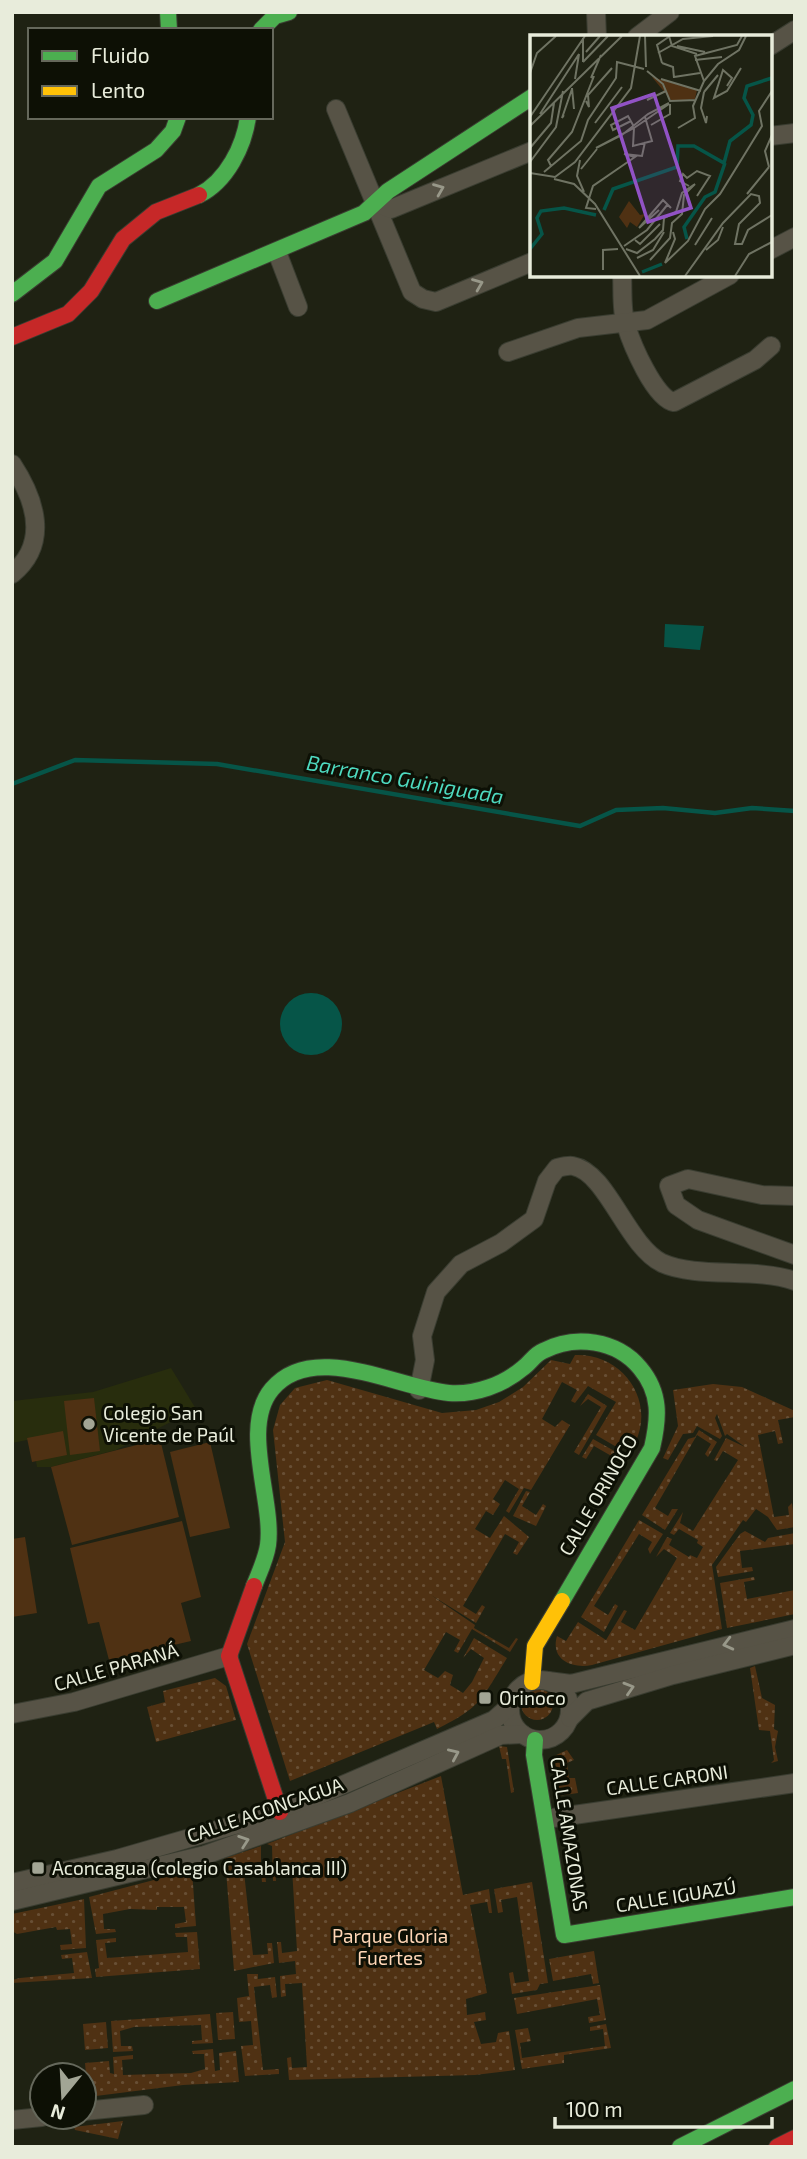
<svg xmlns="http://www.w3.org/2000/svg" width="807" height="2159" viewBox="0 0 807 2159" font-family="'Exo 2',sans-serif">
<defs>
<pattern id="park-dots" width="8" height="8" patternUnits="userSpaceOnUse" patternTransform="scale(1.75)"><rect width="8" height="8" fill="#4f3113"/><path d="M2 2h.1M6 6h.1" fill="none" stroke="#684f35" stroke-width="1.8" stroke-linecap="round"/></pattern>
</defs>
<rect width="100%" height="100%" fill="#1f2213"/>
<polygon fill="#282d0d" points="171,1368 196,1409 116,1450 51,1467 37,1467 32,1439 12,1443 12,1401 93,1392"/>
<g fill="#4f3113">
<polygon points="94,1398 100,1451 70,1455 64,1401"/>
<polygon points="63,1431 67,1455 32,1462 27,1438"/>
<polygon points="160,1439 179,1517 72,1545 51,1467"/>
<polygon points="210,1442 230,1528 190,1537 170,1452"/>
<polygon points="182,1521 201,1597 181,1603 191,1641 109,1660 99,1622 88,1624 70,1548"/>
<polygon points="25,1537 37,1613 12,1617 12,1539"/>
</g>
<g fill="url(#park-dots)">
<path d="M575,1355C622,1353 656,1400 635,1443L627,1438L620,1449L596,1435L616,1402L588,1386L575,1403L571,1401L577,1390L562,1382L542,1419L555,1427L562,1420L570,1425L531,1490L524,1488L509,1513L506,1511L519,1489L505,1480L493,1499L500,1504L493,1515L486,1511L475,1529L490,1538L504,1516L529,1537L517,1555L513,1553L519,1542L505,1534L463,1606L476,1614L482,1605L485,1607L476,1623L431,1595L475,1625L474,1628L509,1648L516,1638L518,1639L510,1652L472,1629L458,1653L454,1651L460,1640L446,1632L424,1670L438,1678L445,1671L453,1675L450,1685L463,1693L472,1682L484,1658L471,1649L463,1658L474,1638L507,1658C482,1698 482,1707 437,1729L434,1722L290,1781L247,1644L285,1542L273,1430L280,1405L295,1388L327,1380L442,1413L476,1410L499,1402L523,1387L551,1360L570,1364Z"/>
<path d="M713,1384L742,1387L795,1411V1417L778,1420L783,1443L778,1444L775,1431L758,1435L774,1517L789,1515L788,1507L792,1503L795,1527L777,1530L768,1517L756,1509L746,1522L743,1520L712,1565L722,1629L592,1665C572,1669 550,1660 557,1636L566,1641L578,1622L606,1640L624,1610L627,1611L621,1622L635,1630L677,1558L664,1549L656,1557L667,1537L672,1539L669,1545L689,1557L690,1555L697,1558L703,1547L697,1543L698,1540L679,1529L674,1535L670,1533L683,1512L680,1523L693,1531L738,1460L723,1451L717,1461L714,1460L726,1438L745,1447L727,1434L725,1436L717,1414L715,1418L722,1436L720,1439L697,1426L693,1433L683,1434L668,1460L663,1458L678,1426L673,1390Z"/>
<polygon points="588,1394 607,1406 579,1455 574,1452 601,1407 588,1399 580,1406"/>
<polygon points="699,1430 717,1442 708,1457 705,1454 711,1444 697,1435 655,1508 668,1516 672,1509 678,1509 665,1530 642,1515 688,1439 695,1437"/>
<polygon points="593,1439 618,1453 615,1458 594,1446 586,1459 582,1457"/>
<polygon points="526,1491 530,1492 522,1506 536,1515 543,1504 546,1506 536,1526 513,1516"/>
<polygon points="639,1520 663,1534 650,1554 648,1549 652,1542 639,1534 594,1606 608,1615 615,1604 618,1606 604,1632 581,1617"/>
<polygon points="745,1531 765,1542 768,1538 795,1533 795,1544 740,1551 742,1568 752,1567 753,1571 718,1577 716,1567 740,1534"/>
<polygon points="754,1577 755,1580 744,1582 747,1599 795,1590 795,1614 727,1628 720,1583"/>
<polygon points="755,1666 762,1698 775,1705 774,1729 778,1731 775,1747 778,1761 771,1763 774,1760 770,1731 759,1730 750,1668"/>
<polygon points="215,1678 226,1686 236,1720 156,1742 147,1707 165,1702 163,1691"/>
<circle cx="537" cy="1704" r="16"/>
<polygon points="499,1746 507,1747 514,1792 511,1793 506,1759 502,1759"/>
<polygon points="567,1750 574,1760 567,1763 569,1778 575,1778 578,1793 558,1796 552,1757"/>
<polygon points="441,1776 463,1895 489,1889 492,1913 489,1913 487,1902 470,1905 487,1993 466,1999 467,2015 485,2012 486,2020 474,2022 481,2044 496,2042 498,2033 509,2031 515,2070 475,2075 289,2080 287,2058 291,2057 292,2068 307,2067 302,1983 285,1984 286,1996 281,1997 280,1976 296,1974 295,1961 279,1963 277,1942 281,1942 282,1953 297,1951 292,1868 275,1869 276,1881 273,1881 272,1846 267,1844"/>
<polygon points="261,1846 261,1866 264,1866 266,1882 262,1882 261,1870 244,1872 253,1955 268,1954 267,1943 272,1943 274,1963 234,1971 225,1858"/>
<polygon points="192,1870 196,1926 175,1928 175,1924 186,1922 184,1907 157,1907 157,1910 130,1909 103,1914 104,1929 115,1929 116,1932 96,1934 89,1897"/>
<polygon points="532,1882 548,1983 540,1984 537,1990 512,1994 509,1973 513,1972 515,1983 529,1981 517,1897 501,1900 503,1912 498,1913 494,1889"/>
<polygon points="84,1899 86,1948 61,1950 60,1945 72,1944 70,1929 57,1930 56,1927 17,1934 12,1931 12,1914"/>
<polygon points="197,1932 200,1969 96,1977 95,1969 99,1968 96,1940 116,1938 116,1942 105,1943 107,1958 188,1952 187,1937 176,1937 175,1933"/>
<polygon points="594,1951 599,1983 593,1984 591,1974 553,1981 549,1959"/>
<polygon points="87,1952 92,1978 12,1983 12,1980 20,1978 74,1973 72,1958 62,1959 61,1955"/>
<polygon points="247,1974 258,1974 258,1979 275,1977 277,1997 272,1998 270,1985 254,1987 263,2070 279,2069 279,2074 245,2076 241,2046 253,2045 251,2021 239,2022 237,1998 249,1996"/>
<polygon points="600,1985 606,2020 589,2023 588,2017 600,2015 597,1999 517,2014 514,1998"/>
<polygon points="233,2012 235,2039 218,2040 216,2013"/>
<polygon points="210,2014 213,2043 192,2044 192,2041 202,2040 201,2025 134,2027 120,2031 121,2046 132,2046 133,2051 113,2052 111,2021"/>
<polygon points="106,2022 108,2048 85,2050 83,2024"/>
<polygon points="606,2024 611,2048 564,2055 564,2063 522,2069 515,2030 528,2028 531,2041 520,2043 522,2058 605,2046 603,2029 590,2031 590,2027"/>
<polygon points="213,2049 215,2071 220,2070 219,2053 236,2051 239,2082 183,2085 88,2097 85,2063 109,2061 110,2073 114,2074 113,2057 133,2055 133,2059 122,2060 123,2075 191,2073 205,2069 204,2054 193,2054 192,2051"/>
<polygon points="123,2121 118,2139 75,2130 74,2127"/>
</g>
<g fill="#065548">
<polygon points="665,624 704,626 700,650 664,647"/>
<circle cx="311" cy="1024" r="31"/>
</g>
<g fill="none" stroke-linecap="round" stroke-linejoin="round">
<polyline stroke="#065548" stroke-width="4.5" points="12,784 75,760 217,764 580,826 616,810 663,808 715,813 752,808 795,811"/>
<defs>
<g id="street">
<polyline points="596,12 597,37"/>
<polyline points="637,37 670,12"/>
<polyline points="770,46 795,30"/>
<polyline points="336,109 412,292 423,299 436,302 532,262"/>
<polyline points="770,136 795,133"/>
<polyline points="376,203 391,209 532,151"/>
<polyline points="770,250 795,237"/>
<polyline points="277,252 298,307"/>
<path d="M622,275C623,290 621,310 626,325C632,345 655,399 674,402L755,360L771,346"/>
<polyline points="508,352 578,328 647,320 730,275"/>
<path d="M12,464C35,499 50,543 12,574"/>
<polyline points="795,1196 762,1195 688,1179 669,1186 676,1205 698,1220 795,1255"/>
<path d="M419,1390L425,1360L422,1336L436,1292L461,1264L501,1243L534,1219L547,1181L557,1168C561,1167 568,1165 573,1166C607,1172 627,1246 662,1263C698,1279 754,1267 795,1281"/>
<circle cx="540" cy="1710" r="30"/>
<polyline points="548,1681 571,1684 795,1629"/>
<polyline points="12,1714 74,1702 229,1656"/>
<polyline points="570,1718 587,1701 673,1675 795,1645"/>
<polyline points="546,1819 795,1783"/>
<polyline points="12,1883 117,1859 280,1812 494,1720 511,1705"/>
<polyline points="12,1901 205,1855 350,1803 501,1735 522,1734"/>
<polyline points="84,2111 144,2105"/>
<polyline points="12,2120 42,2117"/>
</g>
<g id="fast">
<polyline points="168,12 169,30"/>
<polyline points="261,30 275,16 289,12"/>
<path d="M199,195C227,181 244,146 248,117"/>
<polyline points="12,294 55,261 99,186 156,150 173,131 178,117"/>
<polyline points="157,301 364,213 388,191 532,97"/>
<path d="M254,1586C259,1573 266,1559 268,1545C274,1501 240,1427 272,1389C313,1340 397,1388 449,1393C475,1395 503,1385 523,1368C530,1363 535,1354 543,1351C575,1334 617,1340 640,1368C661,1393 659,1418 652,1448L562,1601"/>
<polyline points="535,1740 534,1755 564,1935 795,1897"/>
<polyline points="680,2147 795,2089"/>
</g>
<polyline id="slow" points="532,1682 535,1646 562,1601"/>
<g id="jam">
<polyline points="12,337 68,314 91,291 123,239 156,212 199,195"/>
<polyline points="254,1586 229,1656 280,1812"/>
<polyline points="777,2147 795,2138"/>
</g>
</defs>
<use href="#street" stroke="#3a3d31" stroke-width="20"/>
<use href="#fast" stroke="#3a3d31" stroke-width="18"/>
<use href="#slow" stroke="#3a3d31" stroke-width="18"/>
<use href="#jam" stroke="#3a3d31" stroke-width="18"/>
<use href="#street" stroke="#575346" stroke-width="18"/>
<use href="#fast" stroke="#4caf50" stroke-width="16"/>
<use href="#slow" stroke="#ffc107" stroke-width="16"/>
<use href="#jam" stroke="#c62828" stroke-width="16"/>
</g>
<defs><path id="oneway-chevron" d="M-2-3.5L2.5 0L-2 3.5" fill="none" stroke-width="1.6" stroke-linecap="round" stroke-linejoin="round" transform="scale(1.75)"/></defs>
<g stroke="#989889">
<use href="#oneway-chevron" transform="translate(439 189) rotate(-22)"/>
<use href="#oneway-chevron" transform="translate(478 284) rotate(-22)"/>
<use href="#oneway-chevron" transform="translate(728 1644) rotate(166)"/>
<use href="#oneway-chevron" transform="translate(629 1688) rotate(-17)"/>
<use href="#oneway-chevron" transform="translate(454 1754) rotate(-24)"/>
<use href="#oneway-chevron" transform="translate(244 1841) rotate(-19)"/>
</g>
<g fill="#a2a595" stroke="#0d1005" stroke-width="2.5">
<circle cx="89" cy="1424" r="7"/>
<rect x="478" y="1691" width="14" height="14" rx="3.5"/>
<rect x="31" y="1861" width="14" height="14" rx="3.5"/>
</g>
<g text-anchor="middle" stroke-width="6" stroke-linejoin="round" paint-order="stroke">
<g font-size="19" fill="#e8ecdb" stroke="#0d1005" text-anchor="start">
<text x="103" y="1420">Colegio San<tspan x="103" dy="22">Vicente de Paúl</tspan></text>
<text x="499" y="1705">Orinoco</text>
<text x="52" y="1875">Aconcagua (colegio Casablanca III)</text>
</g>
<g font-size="19" fill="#e8ecdb" stroke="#0d1005">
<text transform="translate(598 1495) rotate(-60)" y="7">CALLE ORINOCO</text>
<text transform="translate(116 1667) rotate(-16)" y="7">CALLE PARANÁ</text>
<text transform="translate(667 1780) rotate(-8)" y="7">CALLE CARONI</text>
<text transform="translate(265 1810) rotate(-19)" y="7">CALLE ACONCAGUA</text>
<text transform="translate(569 1834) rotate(81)" y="7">CALLE AMAZONAS</text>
<text transform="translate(676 1896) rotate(-9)" y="7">CALLE IGUAZÚ</text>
</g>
<g font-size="19" fill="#ffd6b6" stroke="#0d1005">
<text x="390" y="1943">Parque Gloria<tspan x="390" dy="22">Fuertes</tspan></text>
</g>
<g font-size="21" font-style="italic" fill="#4edac0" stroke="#0d1005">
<text transform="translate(405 780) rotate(10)" y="7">Barranco Guiniguada</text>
</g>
</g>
<g transform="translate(530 35)">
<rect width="242" height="242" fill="#1f2213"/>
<path d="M122,42L167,55L165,64L142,66ZM99,166L110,180L115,179L107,192L100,187L97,193L89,182Z" fill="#4f3113"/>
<path fill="none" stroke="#065548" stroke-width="3.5" d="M74,175L83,154L147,132L148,111H164L194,128L200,106L221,90L223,80L214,63L217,51L242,43M157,204L154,192L175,162L185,157L195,128M0,214L12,199L7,183L11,176L34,173L66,180M112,237L132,229"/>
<path fill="none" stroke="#6f7363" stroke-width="2" d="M115,1L116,32M139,1L142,11L167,19M53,3V27M147,11L175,17M56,17L70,1M128,18L153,4L183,1M165,25L192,22M53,27L78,1M132,28L127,10L140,1M132,28L143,32L144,43M117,36L133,49L140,66L166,65M0,38L7,18L26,1M144,42L170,38M61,43L71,20M131,44L171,56M174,46L165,21L207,10L212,1M197,51L202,43L193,35L184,63L197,56L211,33M42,53L44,74M174,57L171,73L176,88L177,81M174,57L188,40M117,65L136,56M56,66L59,72L58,60L82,33M139,68L118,79L92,100L66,113L104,93L139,69M10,79L49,19L45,44M34,80L32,83L42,54M0,82L55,1M101,86L83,95L81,90L98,81L103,90M65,88L92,52M121,90L140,79V69M0,91L92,1M104,93L103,111L122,106L115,82M148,93L165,83L163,71L174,46L188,29L209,15L216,1M0,113L21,88L24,68M50,125L47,141L54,157M0,127L26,92L33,56M21,131L18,125L42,97L64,41M239,132L235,116L242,100M51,134L67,114M14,137L51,106L58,85L86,43L87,27L114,34M0,138L25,142L45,127L101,53L110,1M24,144L44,149L65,169L110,241M159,151L150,146L153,139L157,143L167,136L180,141L167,161M217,159L239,132M66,174L56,173L63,151L105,122L94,119L112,121L115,107M109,193L129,175M109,193L133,165L141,173M105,205L110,209L130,189M165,210L182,183M94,211L117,195L138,169M96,214L107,218L125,204L133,195L134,183L146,177L152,158L165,149L154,160L152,179L142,188L140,203L120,225M176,215L188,205L193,192M107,223L123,215L134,197M135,228L158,206L175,174L190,159L213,122L232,91L229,76L242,56M135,228L145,204L143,197M73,235V215L88,214M155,241L193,188L221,159L229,161L230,168L209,189L205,209H212L218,195L242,180M205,241L219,219L242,207"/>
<path fill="#9152c5" fill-opacity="0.15" stroke="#9152c5" stroke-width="3.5" d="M124,59L161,173L118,187L82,73Z"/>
<rect width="242" height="242" fill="none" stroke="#e8ecdb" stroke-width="3.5"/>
</g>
<rect width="807" height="2159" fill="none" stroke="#e8ecdb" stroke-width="28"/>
<rect x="28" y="28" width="245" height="91" fill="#0d1005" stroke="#65685b" stroke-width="2"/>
<rect x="42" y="51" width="35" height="10" fill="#4caf50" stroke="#65685b" stroke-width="2"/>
<text x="91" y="63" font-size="21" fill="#e8ecdb">Fluido</text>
<rect x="42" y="86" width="35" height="10" fill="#ffc107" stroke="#65685b" stroke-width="2"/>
<text x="91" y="98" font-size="21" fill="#e8ecdb">Lento</text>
<g transform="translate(63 2096) rotate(198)"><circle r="33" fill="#0d1005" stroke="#65685b" stroke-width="2"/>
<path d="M0-5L12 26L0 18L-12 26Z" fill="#a2a595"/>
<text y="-10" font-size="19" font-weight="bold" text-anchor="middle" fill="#e8ecdb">N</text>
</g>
<path d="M555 2117v10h217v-10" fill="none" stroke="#e8ecdb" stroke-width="3.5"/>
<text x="566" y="2117" font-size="21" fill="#e8ecdb" stroke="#0d1005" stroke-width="5" paint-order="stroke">100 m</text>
</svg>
